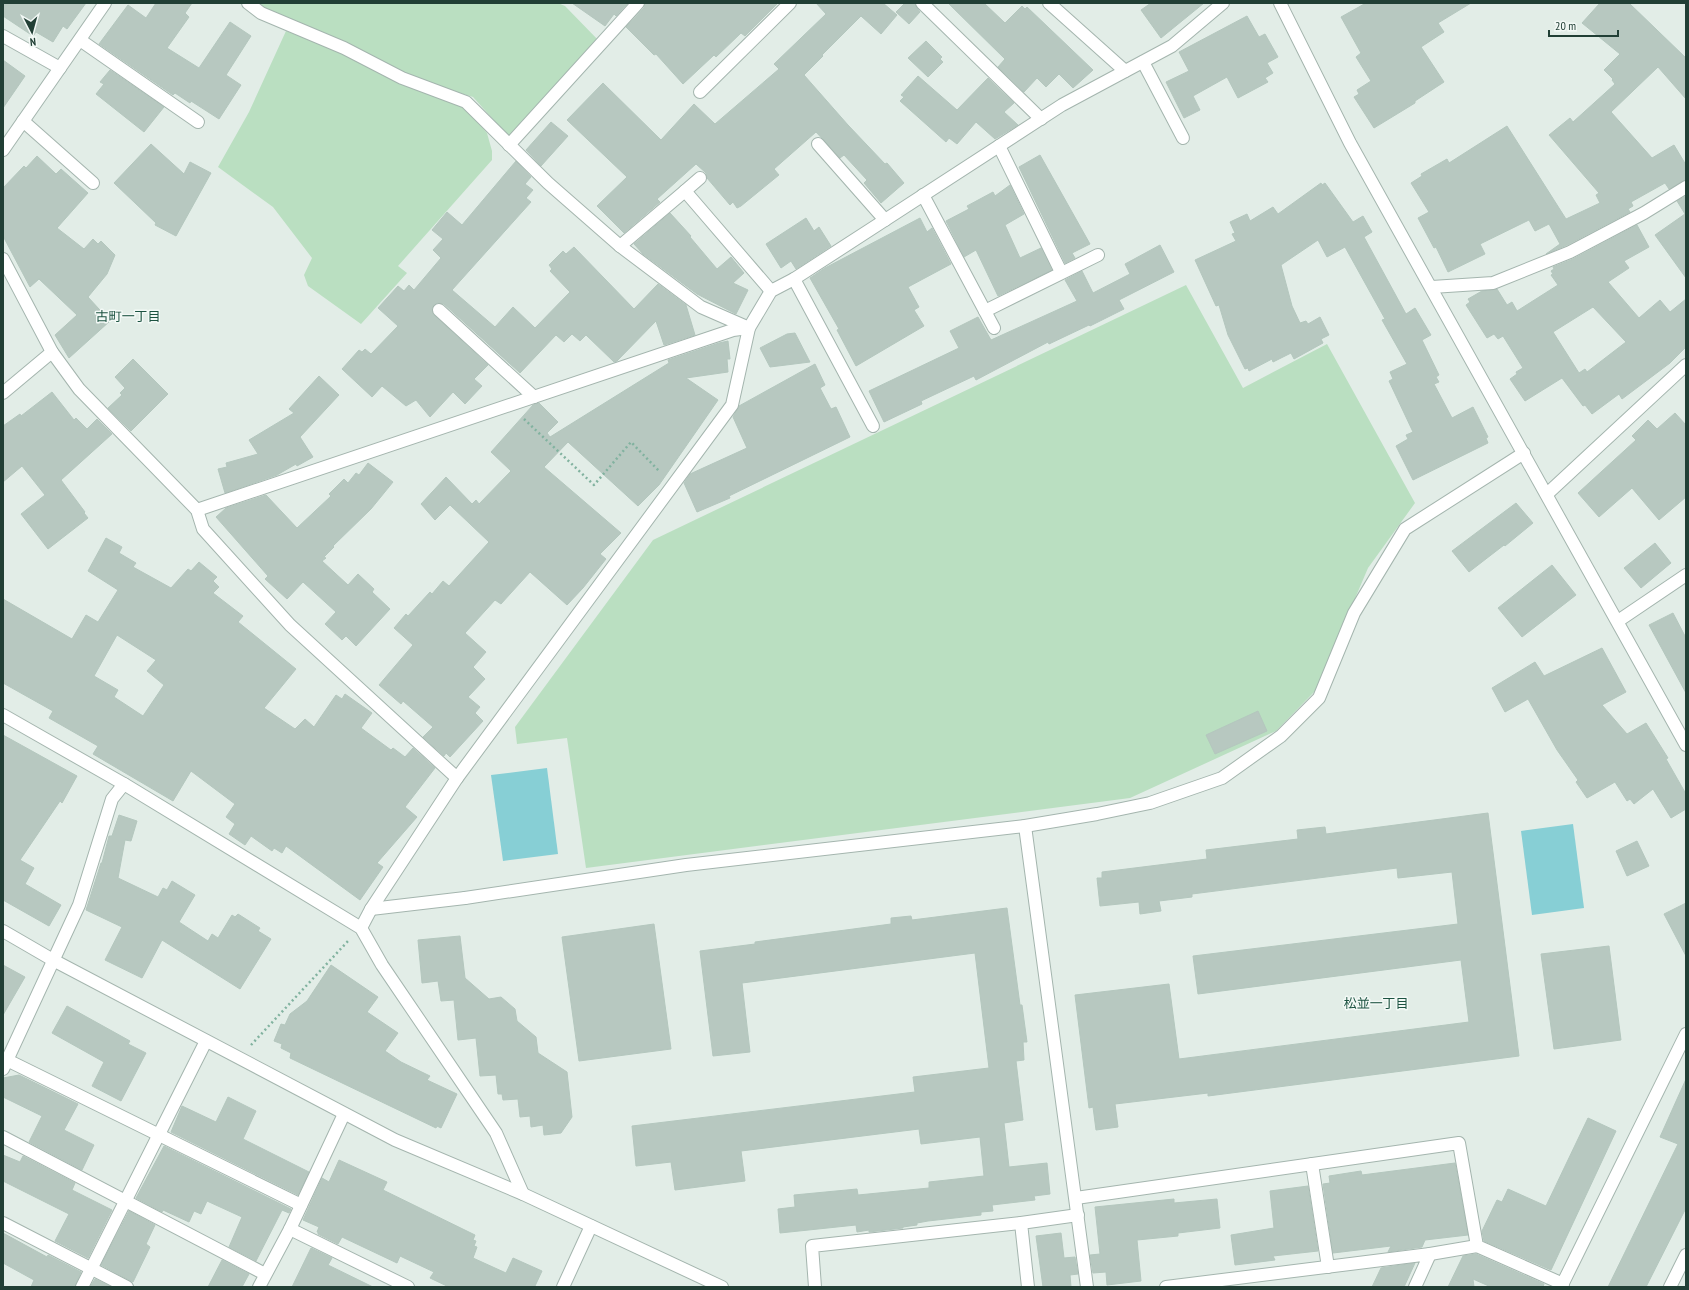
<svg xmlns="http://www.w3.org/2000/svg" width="1689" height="1290" viewBox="0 0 1689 1290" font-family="'PT Sans Narrow','Noto Sans JP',sans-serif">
<rect width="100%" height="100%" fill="#e2ede7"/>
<g fill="#badfc1">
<polygon points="255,3 558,3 565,6 600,42 509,137 473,97 401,75 262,9"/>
<polygon points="286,31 336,50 465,107 487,133 492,151 492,160 398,266 407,273 361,324 308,286 304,275 312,258 273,207 218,167 249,112"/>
<polygon points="1186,285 1243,388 1327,344 1415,503 1368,568 1316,690 1276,731 1130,798 586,868 567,738 517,744 515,727 653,540"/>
</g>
<g fill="#87cfd5">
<polygon points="547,768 558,854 503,861 491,775"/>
<polygon points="1573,824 1584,908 1532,915 1521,831"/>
</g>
<g fill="#b7c8c0" stroke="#b4c7be" fill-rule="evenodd">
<polygon points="3,3 86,3 67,29 63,26 53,42 36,32 33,36 3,16"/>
<polygon points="156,3 192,3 185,13 189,17 167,48 199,68 230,22 251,36 226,75 241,85 219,119 191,101 190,103 175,93 173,95 99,44 128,5 146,18"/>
<polygon points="572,3 628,3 616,16 614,14 605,26"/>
<polygon points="645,3 778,3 745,36 741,33 716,57 714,55 683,84 656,54 654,55 626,27 644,8"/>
<polygon points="816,3 883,3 897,15 881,34 861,16 822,55 823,56 804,75 848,125 885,164 887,163 904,183 881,203 864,183 867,180 844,155 840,158 816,132 774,169 779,175 741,206 737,208 733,202 730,205 707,178 706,173 696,164 657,199 660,202 624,233 597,206 627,177 567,120 603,83 661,140 694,104 715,124 779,69 774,64 826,14"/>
<polygon points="905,3 915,3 917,8 920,12 909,24 896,12"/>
<polygon points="948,3 984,3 1005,23 1022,6 1025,9 1027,7 1093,70 1073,88 1059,74 1046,87 1037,78 1024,92 998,67 1005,59"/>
<polygon points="1151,3 1204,3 1161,38 1141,10"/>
<polygon points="1366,3 1471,3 1438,23 1444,32 1421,47 1444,82 1415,101 1415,103 1374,128 1354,97 1359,94 1357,90 1371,81 1356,57 1361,53 1341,17"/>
<polygon points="1600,3 1629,3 1686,58 1686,99 1658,67 1611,112 1652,158 1674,145 1686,165 1686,180 1669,189 1665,183 1631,202 1633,206 1628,209 1630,212 1567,245 1546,254 1560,244 1549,224 1535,231 1529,220 1480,244 1485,254 1448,272 1436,247 1434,248 1418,218 1429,212 1411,183 1422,176 1421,174 1447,159 1449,163 1507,126 1566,219 1600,203 1596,195 1599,193 1549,135 1570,118 1573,122 1615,84 1612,80 1613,79 1604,70 1620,54 1582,23"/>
<polygon points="1247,16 1259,37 1265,34 1278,57 1267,63 1273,73 1265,78 1268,82 1238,98 1227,77 1193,96 1200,110 1184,118 1166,82 1189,71 1179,52"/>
<polygon points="926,41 942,57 940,59 943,62 928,77 908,58"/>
<polygon points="3,60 25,76 3,108"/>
<polygon points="110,70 164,107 144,132 96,94 104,84 100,82"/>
<polygon points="918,76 957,110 988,78 1014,103 1004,112 1018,125 995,139 976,122 957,144 949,138 946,142 900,101 904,97 901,95"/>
<polygon points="551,122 568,136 541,166 526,150"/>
<polygon points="151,144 184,174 190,162 211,173 176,236 155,225 156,223 114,183"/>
<polygon points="1040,155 1090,244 1072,253 1075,258 1065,263 1019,167"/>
<polygon points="37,156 56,174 61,169 88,193 57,228 84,249 93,239 98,244 101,241 115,255 107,274 88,297 110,321 69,358 55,335 77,315 39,279 30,287 3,236 3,188 24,166 26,168"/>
<polygon points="516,161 531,177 525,184 533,190 526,198 531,202 452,290 495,327 513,307 535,328 570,292 550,271 552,269 549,265 563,251 566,254 574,247 634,309 658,284 686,305 695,335 664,345 656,321 617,361 614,362 586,335 580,341 572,334 564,342 556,335 520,373 444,304 437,303 432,308 434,315 488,365 474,379 482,386 465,404 453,392 430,417 416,400 406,406 382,386 372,397 342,369 359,350 362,352 365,349 371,354 398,326 378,308 398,286 404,291 409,285 414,290 441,258 433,250 443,239 432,230 447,212 462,225"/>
<polygon points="1321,183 1322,185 1325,183 1353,222 1363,216 1372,232 1364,237 1406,314 1415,308 1431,335 1422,340 1439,375 1436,377 1439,382 1434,384 1452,418 1473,407 1488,437 1486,438 1488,443 1413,480 1396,446 1408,439 1406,435 1413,432 1389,381 1393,379 1390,372 1407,364 1382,320 1385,319 1345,247 1327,257 1318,240 1281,265 1292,306 1300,323 1306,321 1308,324 1320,317 1329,335 1321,339 1323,343 1294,359 1291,353 1273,362 1272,359 1249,371 1248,368 1245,369 1228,335 1219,305 1216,306 1195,260 1236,241 1232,234 1235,233 1230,222 1247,214 1250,221 1273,207 1278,214"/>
<polygon points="1010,185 1024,214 1005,225 1020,258 1041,248 1052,270 998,296 976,250 964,257 946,221 969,209 967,206 993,192 995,196"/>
<polygon points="1686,196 1686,278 1655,235 1685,214 1677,201"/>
<polygon points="670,213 691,236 690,237 717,269 731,257 744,273 733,283 748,290 736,314 697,294 643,254 634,244"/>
<polygon points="806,218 814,231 819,227 831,246 796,269 791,261 781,268 766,244"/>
<polygon points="920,218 927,232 932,228 951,264 908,287 919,307 914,310 924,326 856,366 837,330 839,329 810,278 825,268"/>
<path d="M1637,225L1649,247L1624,261L1629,268L1608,282L1639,318L1660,300L1670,312L1686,299V347L1670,363L1622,399L1619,394L1592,414L1585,405L1583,406L1562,378L1525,401L1510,379L1517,374L1516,372L1523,368L1503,336L1498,339L1494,334L1487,338L1466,305L1470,302L1468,299L1482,291L1497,289L1507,305L1512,302L1517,311L1558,285L1551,275L1553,274L1551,271L1554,269L1553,267L1573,259ZM1593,307L1626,342L1587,372L1585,369L1579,373L1553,332Z"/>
<polygon points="1160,245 1174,272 1119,300 1124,309 1090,326 1089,325 1049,344 1048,342 976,380 974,376 921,401 922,404 884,422 869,391 959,348 950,331 978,317 991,340 1077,301 1065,280 1082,271 1093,293 1130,274 1125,264"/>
<polygon points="795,333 810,362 770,367 760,348 787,334"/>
<polygon points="728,341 730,359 727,359 728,372 686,378 718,400 659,485 638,506 568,442 544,467 621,533 600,554 606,559 583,588 567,605 530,572 501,604 495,600 465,633 486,652 473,667 485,679 468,697 480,707 475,713 483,721 450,757 446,753 444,756 423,737 433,727 403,701 401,704 379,685 413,645 394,628 406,614 408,616 430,592 432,594 443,581 449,586 489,542 450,505 435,520 421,504 446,477 472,504 476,500 479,504 511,471 491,452 533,405 539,403 558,422 547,433 550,437 669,363 668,360 719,343"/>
<polygon points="133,359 168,394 131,431 108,408 122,395 120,393 125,388 115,377"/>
<polygon points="815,364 825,385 820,388 831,409 836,407 850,437 729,496 730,498 697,512 684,483 690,474 747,448 733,417 739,406"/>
<polygon points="319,376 339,395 300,437 313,457 297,466 296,464 277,475 225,493 218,469 227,467 226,463 258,454 249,440 294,413 289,409"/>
<polygon points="52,392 74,420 76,418 87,429 97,419 112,434 61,480 85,512 84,513 88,518 48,549 21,514 45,495 22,466 3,482 3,426 20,414 21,416"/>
<polygon points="1675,413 1686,425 1686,497 1659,520 1632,488 1599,517 1578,493 1636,440 1632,436 1648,420 1657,429"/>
<polygon points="368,463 393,482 371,509 333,546 334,547 324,557 326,558 322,561 348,585 358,574 374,589 372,592 390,609 356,646 346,636 342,640 325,624 336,612 303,582 287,599 265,579 268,576 216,517 226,508 266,495 297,528 331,496 329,494 344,479 348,483 356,473 359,475"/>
<polygon points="1516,503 1533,523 1505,546 1504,545 1469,572 1452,551"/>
<path d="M106,538L122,547L119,553L136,563L133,567L171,588L188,569L191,571L199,562L217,577L213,581L219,587L213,593L243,616L238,622L296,669L264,708L295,729L305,719L314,727L336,695L342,699L345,694L372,713L361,728L391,750L393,748L405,757L413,748L435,768L405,807L417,817L377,863L383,867L360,900L286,846L282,853L274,848L272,851L251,836L245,845L229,834L235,824L226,817L235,804L191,771L173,801L93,754L98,746L49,718L53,711L3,683V599L72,639L86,615L98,622L118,590L88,571ZM117,635L156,660L147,671L164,685L143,716L114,697L118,690L94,676Z"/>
<polygon points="1655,543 1671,563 1641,588 1624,568"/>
<polygon points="1552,565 1576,595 1522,637 1498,608"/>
<polygon points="1673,613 1686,638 1686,693 1649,625"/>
<polygon points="1602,648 1626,692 1602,705 1627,734 1646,723 1668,758 1666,759 1686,794 1686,809 1671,818 1653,789 1634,804 1630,799 1627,801 1615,782 1587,798 1576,782 1578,780 1557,750 1528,699 1505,712 1492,688 1535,662 1544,676"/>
<polygon points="1258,711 1267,731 1215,754 1206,735"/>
<polygon points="3,735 77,776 62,803 60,801 20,860 34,868 25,884 61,905 49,926 3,900"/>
<polygon points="1488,813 1519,1056 1208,1096 1208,1093 1115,1104 1118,1127 1096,1130 1093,1107 1089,1108 1075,995 1169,984 1179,1059 1469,1022 1461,960 1198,994 1193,956 1458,924 1452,872 1398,878 1397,868 1192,894 1192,897 1159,901 1161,911 1140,914 1139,902 1100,906 1097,878 1102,878 1102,872 1207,859 1206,850 1298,839 1297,830 1325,827 1326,834"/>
<polygon points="119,815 137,821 131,841 125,840 118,878 158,897 163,888 167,890 172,881 195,895 179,922 208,941 212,934 218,938 232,915 235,917 238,914 260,928 258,931 271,939 240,989 162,940 142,978 105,960 122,927 86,910 101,863 102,863 109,836 112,836"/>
<polygon points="1637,841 1649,866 1627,876 1616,851"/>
<polygon points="1686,903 1686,956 1664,914"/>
<polygon points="1007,908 1020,1005 1022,1005 1027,1042 1023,1042 1024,1060 1016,1061 1023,1120 1004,1123 1009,1167 1047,1163 1050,1194 1034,1196 1035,1200 992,1205 993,1211 981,1212 981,1215 928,1221 917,1223 917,1225 903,1227 903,1228 869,1232 869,1230 857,1232 856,1225 780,1233 778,1209 795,1207 794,1195 857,1189 858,1195 929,1188 929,1182 984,1176 980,1137 921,1144 919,1129 741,1151 745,1181 675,1190 671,1162 636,1166 632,1126 915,1092 913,1077 989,1068 975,953 742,983 750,1052 713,1056 700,951 755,944 755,942 891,924 891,918 911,916 912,920"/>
<polygon points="654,924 671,1049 579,1061 562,937"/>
<polygon points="460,936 465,978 489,999 501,997 515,1009 517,1021 536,1037 538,1053 567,1072 572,1117 561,1133 544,1135 543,1125 531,1127 530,1116 520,1117 518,1099 503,1100 502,1094 498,1094 496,1075 480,1076 476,1038 458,1040 454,1000 441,1001 438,981 422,983 418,940"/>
<polygon points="1609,946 1621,1040 1554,1049 1541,954"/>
<polygon points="3,965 25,977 3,1015"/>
<polygon points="331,965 378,997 367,1012 398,1033 385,1051 401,1062 430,1076 427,1080 457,1094 441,1128 437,1126 436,1128 290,1058 291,1053 281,1048 282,1044 274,1041 281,1024 285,1025 290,1014 307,1001"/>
<polygon points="67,1006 130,1041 128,1044 146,1053 121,1101 92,1086 104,1062 52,1033"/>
<polygon points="19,1075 78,1104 64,1130 94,1145 82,1170 29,1142 42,1116 3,1097 3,1078"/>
<polygon points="1686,1079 1686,1208 1646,1287 1608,1287 1678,1144 1660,1137"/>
<polygon points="228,1097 256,1111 243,1139 309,1172 298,1195 171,1132 182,1106 216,1122"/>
<polygon points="1588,1118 1616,1131 1551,1270 1484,1241 1482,1231 1497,1200 1502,1202 1508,1189 1546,1206"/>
<polygon points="164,1146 291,1209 289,1213 282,1210 256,1261 229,1247 242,1217 207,1201 201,1214 194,1211 189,1222 163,1210 162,1212 136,1198"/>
<polygon points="3,1155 20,1162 23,1156 75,1183 72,1190 112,1210 88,1258 55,1241 69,1214 3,1181"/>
<polygon points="339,1160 387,1182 383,1190 475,1235 473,1240 476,1241 474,1246 477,1247 473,1258 506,1273 513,1258 542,1271 535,1286 536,1287 449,1287 430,1278 434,1272 400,1256 397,1263 342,1237 338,1244 318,1234 318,1232 317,1232 319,1227 303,1220 322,1178 329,1182"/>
<polygon points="1455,1163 1468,1235 1425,1240 1422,1247 1388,1252 1391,1246 1333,1253 1323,1184 1330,1183 1329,1176 1361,1171 1362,1175"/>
<polygon points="1308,1186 1318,1251 1273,1256 1275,1260 1235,1265 1231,1235 1274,1228 1270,1191"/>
<polygon points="1174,1199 1174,1203 1217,1199 1220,1228 1178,1233 1178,1236 1137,1240 1141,1281 1107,1285 1106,1272 1093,1273 1090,1255 1100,1254 1095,1207"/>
<polygon points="129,1211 155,1225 146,1244 150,1247 133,1282 101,1265"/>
<polygon points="3,1233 47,1257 48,1255 81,1272 75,1287 31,1287 34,1280 3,1263"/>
<polygon points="1061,1233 1064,1258 1075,1257 1078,1274 1070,1275 1071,1287 1043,1287 1036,1236"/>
<polygon points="311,1248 332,1258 328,1265 373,1287 292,1287"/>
<polygon points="1476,1254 1544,1284 1543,1287 1491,1287 1473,1279 1474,1287 1448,1287 1463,1256"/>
<polygon points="222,1260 249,1274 242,1287 208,1287"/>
<polygon points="1415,1263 1404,1287 1372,1287 1381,1268"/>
<polygon points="95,1279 111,1287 90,1287"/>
</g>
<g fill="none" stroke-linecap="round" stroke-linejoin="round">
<defs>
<polyline id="service" points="465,898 686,865 1025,826 1097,814 1150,803 1222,778 1281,736 1319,698 1354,613 1405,529 1524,453"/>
<g id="minor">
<polyline points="248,3 261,13 344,48 402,78 466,102 548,183 620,246 701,307 749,328"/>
<polyline points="922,3 1041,119"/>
<polyline points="1049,3 1125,71"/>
<polyline points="3,36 60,68"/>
<polyline points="80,40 198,122"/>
<polyline points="1143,62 1183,138"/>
<polyline points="700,92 790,3"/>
<polyline points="23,121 93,183"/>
<polyline points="818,144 885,220"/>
<polyline points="509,145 638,3"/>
<polyline points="999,146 1061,272"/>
<polyline points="3,150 105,3"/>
<polyline points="685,191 700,178"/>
<polyline points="923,195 994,328"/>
<polyline points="620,246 685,191 771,291"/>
<polyline points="3,259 52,352 79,389 197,510 203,529 290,625 457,778"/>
<polyline points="794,279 873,426"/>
<polyline points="1432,287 1493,283 1570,252 1644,213 1686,187"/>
<polyline points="439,310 534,397"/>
<polyline points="985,311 1098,255"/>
<polyline points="3,393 52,352"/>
<polyline points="1547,494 1686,365"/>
<polyline points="197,510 733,330 748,328"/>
<polyline points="1618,621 1686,575"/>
<polyline points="3,715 124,784 361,928 382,965 496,1133 523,1194"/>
<polyline points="1025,826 1087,1287"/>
<polyline points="371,909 465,898"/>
<polyline points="361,928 371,909 457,778 732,405 749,328 771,291 794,279 885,220 1062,105 1172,46 1223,3"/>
<polyline points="7,1060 301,1205"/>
<polyline points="3,1069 79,905 112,799 124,784"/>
<polyline points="3,1137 265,1274"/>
<polyline points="1312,1164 1328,1267"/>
<polyline points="1076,1198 1459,1143 1477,1246 1563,1284"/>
<polyline points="3,1223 127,1287"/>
<polyline points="290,1229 408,1287"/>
<polyline points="1430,1254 1477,1246"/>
<polyline points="82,1287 206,1041"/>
<polyline points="259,1287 290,1229 344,1114"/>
<polyline points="815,1287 812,1246 1021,1223"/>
<polyline points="1028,1287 1021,1223 1078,1215"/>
<polyline points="1166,1287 1430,1254 1415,1287"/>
<polyline points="1561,1287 1686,1034"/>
<polyline points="1670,1287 1686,1255"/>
</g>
<g id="tertiary">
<polyline points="1280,3 1350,143 1686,745"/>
<polyline points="3,931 53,960 395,1140 523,1194 722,1287"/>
<polyline points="563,1287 591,1226"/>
</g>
</defs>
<use href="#service" stroke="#a4b5ae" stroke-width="14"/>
<use href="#minor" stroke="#a4b5ae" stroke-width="14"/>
<use href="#tertiary" stroke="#a4b5ae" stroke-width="14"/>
<g stroke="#81b29f" stroke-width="2.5" stroke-dasharray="2 3" stroke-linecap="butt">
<polyline points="524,419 594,485 631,442 660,472"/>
<polyline points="251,1045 349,940"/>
</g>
<use href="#service" stroke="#fff" stroke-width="12"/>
<use href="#minor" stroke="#fff" stroke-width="12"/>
<use href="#tertiary" stroke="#fff" stroke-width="12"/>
</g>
<g text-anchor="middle" stroke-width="3" stroke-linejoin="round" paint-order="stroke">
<g font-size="13" fill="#1c5341" stroke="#f3f9f6">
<text x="128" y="321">古町一丁目</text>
<text x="1376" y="1008">松並一丁目</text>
</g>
</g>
<rect width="1689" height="1290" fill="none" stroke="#213f35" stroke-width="8"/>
<g transform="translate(32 32) rotate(174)" stroke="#f3f9f6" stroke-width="3" paint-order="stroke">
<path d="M0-3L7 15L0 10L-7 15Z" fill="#213f35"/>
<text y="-6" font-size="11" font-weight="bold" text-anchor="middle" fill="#213f35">N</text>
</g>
<path d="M1549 30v6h69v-6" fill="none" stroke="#213f35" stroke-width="2"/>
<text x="1555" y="30" font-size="12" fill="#213f35" stroke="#f3f9f6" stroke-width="3" paint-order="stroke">20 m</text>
</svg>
